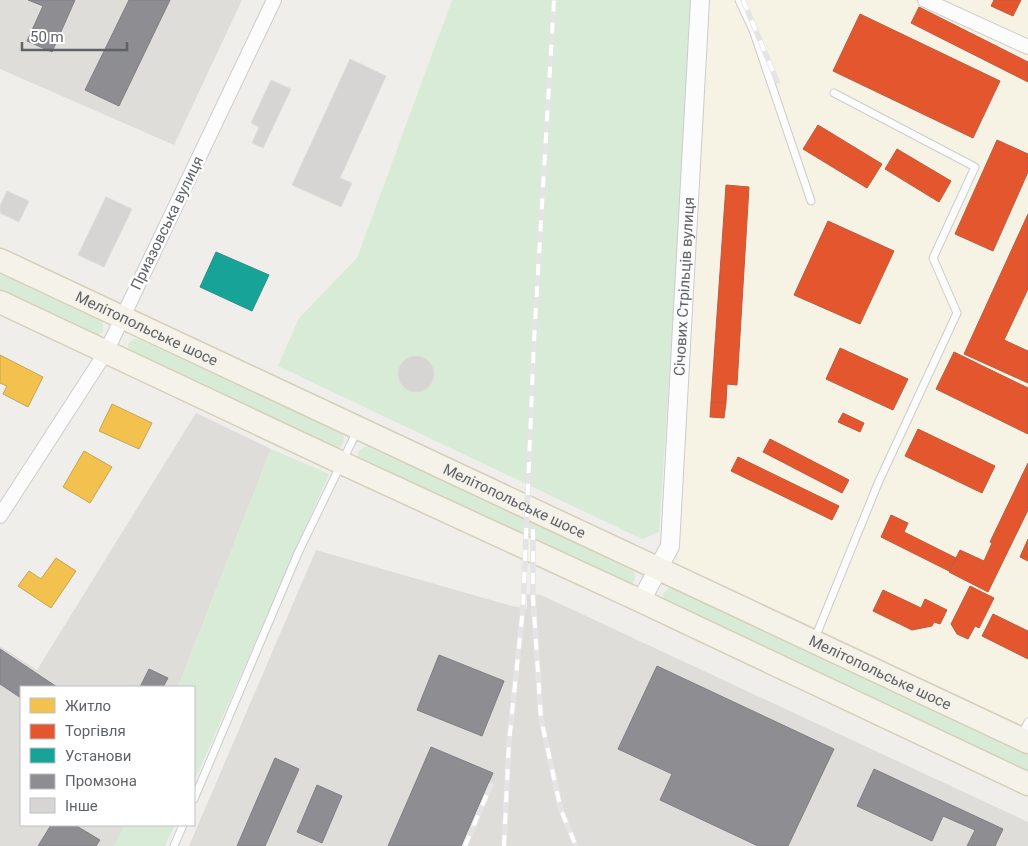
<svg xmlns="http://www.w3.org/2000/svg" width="1028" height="846" viewBox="0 0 1028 846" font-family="Roboto,sans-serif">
<rect width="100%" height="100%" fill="#efeeea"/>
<polygon fill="#f7f3e4" points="708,0 1028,0 1028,728 678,563"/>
<g fill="#dfddda">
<polygon points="0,0 242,0 174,145 0,69"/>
<polygon points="196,413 271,449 178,687 21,687 21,825 124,825 118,840 114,846 0,846 0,646 37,670"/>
<polygon points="316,550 512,606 527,609 527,594 541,595 1028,822 1028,846 189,846"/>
</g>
<g fill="#d8ebd6">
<polygon points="452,0 694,0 659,532 642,539 278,366 299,318 357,258"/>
<polygon points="0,274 101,321 103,324 103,331 98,336 0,292"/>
<path d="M134,339H138L342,433C346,441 343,448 334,449L129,350L128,344Z"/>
<path d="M364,447H368L523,517L633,571C637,577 635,582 629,585L358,459V452Z"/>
<polygon points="271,449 329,474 194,782 194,687 178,687"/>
<polygon points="669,588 673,588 1028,755 1028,774 664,600 663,593"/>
<polygon points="124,825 175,825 165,846 114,846"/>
</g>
<g fill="#f2c14e" stroke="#c6a556">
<polygon points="0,355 43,377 28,407 3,394 7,386 0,383"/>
<polygon points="112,404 152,423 139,449 99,431"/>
<polygon points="84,451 112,467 90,503 63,487"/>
<polygon points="56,558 76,571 51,608 18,586 29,571 41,579"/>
</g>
<g fill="#e4572e" stroke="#bc5b3f">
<polygon points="994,0 1021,0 1013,16 991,6"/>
<polygon points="919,7 1028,62 1028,82 911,23"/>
<polygon points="860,14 1000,81 973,138 833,71"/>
<polygon points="818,125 882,164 867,188 803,149"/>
<polygon points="997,140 1028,154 1028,172 993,251 955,234"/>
<polygon points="897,149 951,181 939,202 885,169"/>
<polygon points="726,185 749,187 737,385 727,384 726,403 711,402"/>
<polygon points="1028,214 1028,289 1004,340 1028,351 1028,383 964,354"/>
<polygon points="828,221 894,251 860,324 794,295"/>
<polygon points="840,348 908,379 893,410 826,379"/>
<polygon points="954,352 1028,388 1028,434 936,389"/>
<polygon points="711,402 726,403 724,418 710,417"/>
<polygon points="843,413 864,423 860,432 838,422"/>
<polygon points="918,429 995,466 982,493 905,456"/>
<polygon points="770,439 849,480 842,493 763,452"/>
<polygon points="738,457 839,506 832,520 731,471"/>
<polygon points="1028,463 1028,510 988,592 949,572 960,550 984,561 992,543 990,542"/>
<polygon points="891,515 908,523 904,532 956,558 949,571 881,537"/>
<polygon points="1028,539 1028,561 1020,557"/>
<polygon points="970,586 994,598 979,628 975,626 968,639 957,634 951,624"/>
<polygon points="883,590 921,608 925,599 947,610 940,624 934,622 932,626 912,630 873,611"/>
<polygon points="993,614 1028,631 1028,659 982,636"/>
</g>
<polygon fill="#17a398" stroke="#2d908a" points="216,252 269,275 252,311 200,287"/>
<g fill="#8d8d92" stroke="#7f8085">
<polygon points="28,0 75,0 52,52 27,41 43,6"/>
<polygon points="129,0 170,0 119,106 85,90"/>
<polygon points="0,649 57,687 21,687 21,698 0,684"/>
<polygon points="439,655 504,681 482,736 417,710"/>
<polygon points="657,666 834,749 788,846 758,846 660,800 672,774 618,749"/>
<polygon points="149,669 168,678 163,687 140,687"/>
<polygon points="431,747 493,773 461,846 388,846"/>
<polygon points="275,758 299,769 265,846 237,846"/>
<polygon points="874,769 1003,829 995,846 967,846 975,830 943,816 932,841 857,806"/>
<polygon points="317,785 342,796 322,843 297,832"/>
<polygon points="51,825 75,825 100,840 96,846 38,846"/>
</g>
<g fill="#d6d5d3" stroke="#deddd9">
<polygon points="350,59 386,76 340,178 352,183 341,207 292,185"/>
<polygon points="271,80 291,89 263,148 252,143 259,127 251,123"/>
<polygon points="7,191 29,201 19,222 0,213 0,206"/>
<polygon points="106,197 132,209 104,267 78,255"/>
<circle cx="416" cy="374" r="18"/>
</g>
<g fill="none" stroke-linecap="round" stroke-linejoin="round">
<defs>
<g id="service">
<polyline points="739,0 753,30 811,201"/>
<polyline points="815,638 879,481 957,313 933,258 975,167 834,93"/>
<polyline points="1022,735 1028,722"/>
<polyline points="194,799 298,553 357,431"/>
<polyline points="174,846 183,825"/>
</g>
<g id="minor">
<polyline points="925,0 1028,47"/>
<polyline points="0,516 106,352 274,0"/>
</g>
<g id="tertiary">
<path id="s1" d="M641,601L670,546L700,0"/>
</g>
<g id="primary">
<path id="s2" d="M0,260L1028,742"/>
<polyline points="0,302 342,463 641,601 1028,784"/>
</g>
</defs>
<use href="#service" stroke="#cbcccc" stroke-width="9"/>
<use href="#minor" stroke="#cbcccc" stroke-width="16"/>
<use href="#tertiary" stroke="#cbcccc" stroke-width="20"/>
<use href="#primary" stroke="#d7ceb8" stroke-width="25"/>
<use href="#service" stroke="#fdfcfc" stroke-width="7"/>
<use href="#minor" stroke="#fdfcfc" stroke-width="14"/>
<use href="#tertiary" stroke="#fdfcfc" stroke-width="18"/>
<use href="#primary" stroke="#f4f2e9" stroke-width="22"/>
<defs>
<g id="rail">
<polyline points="743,0 777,81"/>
<polyline points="533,529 533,597 541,719 561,810 576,846"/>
<polyline points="465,846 491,785"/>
<polyline points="504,846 509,742 523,608 534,341 554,0"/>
</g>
</defs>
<use href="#rail" stroke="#e4e4e4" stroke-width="5.5"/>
<use href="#rail" stroke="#fff" stroke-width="4" stroke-dasharray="11" stroke-linecap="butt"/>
</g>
<g text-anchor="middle" stroke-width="5" stroke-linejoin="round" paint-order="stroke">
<g font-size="15" fill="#5f6368" stroke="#fff">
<text transform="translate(167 223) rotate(-64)" y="5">Приазовська вулиця</text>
<text dy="5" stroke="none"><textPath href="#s1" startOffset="322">Січових Стрільців вулиця</textPath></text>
<text dy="5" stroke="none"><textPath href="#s2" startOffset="162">Мелітопольське шосе</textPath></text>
<text dy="5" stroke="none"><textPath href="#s2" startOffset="568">Мелітопольське шосе</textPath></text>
<text dy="5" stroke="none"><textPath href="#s2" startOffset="972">Мелітопольське шосе</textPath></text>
</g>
</g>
<rect x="20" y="686" width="175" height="140" fill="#ffffff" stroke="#bfc1c3"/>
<rect x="30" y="698" width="25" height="15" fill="#f2c14e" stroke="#bfc1c3"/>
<text x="65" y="711" font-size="15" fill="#5f6368">Житло</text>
<rect x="30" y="724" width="25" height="15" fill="#e4572e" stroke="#bfc1c3"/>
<text x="65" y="736" font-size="15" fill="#5f6368">Торгівля</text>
<rect x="30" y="748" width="25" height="15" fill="#17a398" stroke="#bfc1c3"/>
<text x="65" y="761" font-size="15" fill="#5f6368">Установи</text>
<rect x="30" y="774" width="25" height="15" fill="#8d8d92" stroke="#bfc1c3"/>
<text x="65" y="786" font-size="15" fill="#5f6368">Промзона</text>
<rect x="30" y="798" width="25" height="15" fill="#d6d5d3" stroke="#bfc1c3"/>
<text x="65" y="811" font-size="15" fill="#5f6368">Інше</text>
<path d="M22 42v8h105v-8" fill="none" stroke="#5f6368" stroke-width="2.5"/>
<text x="30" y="42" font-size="15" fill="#5f6368" stroke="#ffffff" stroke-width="4" paint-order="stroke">50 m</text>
</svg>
